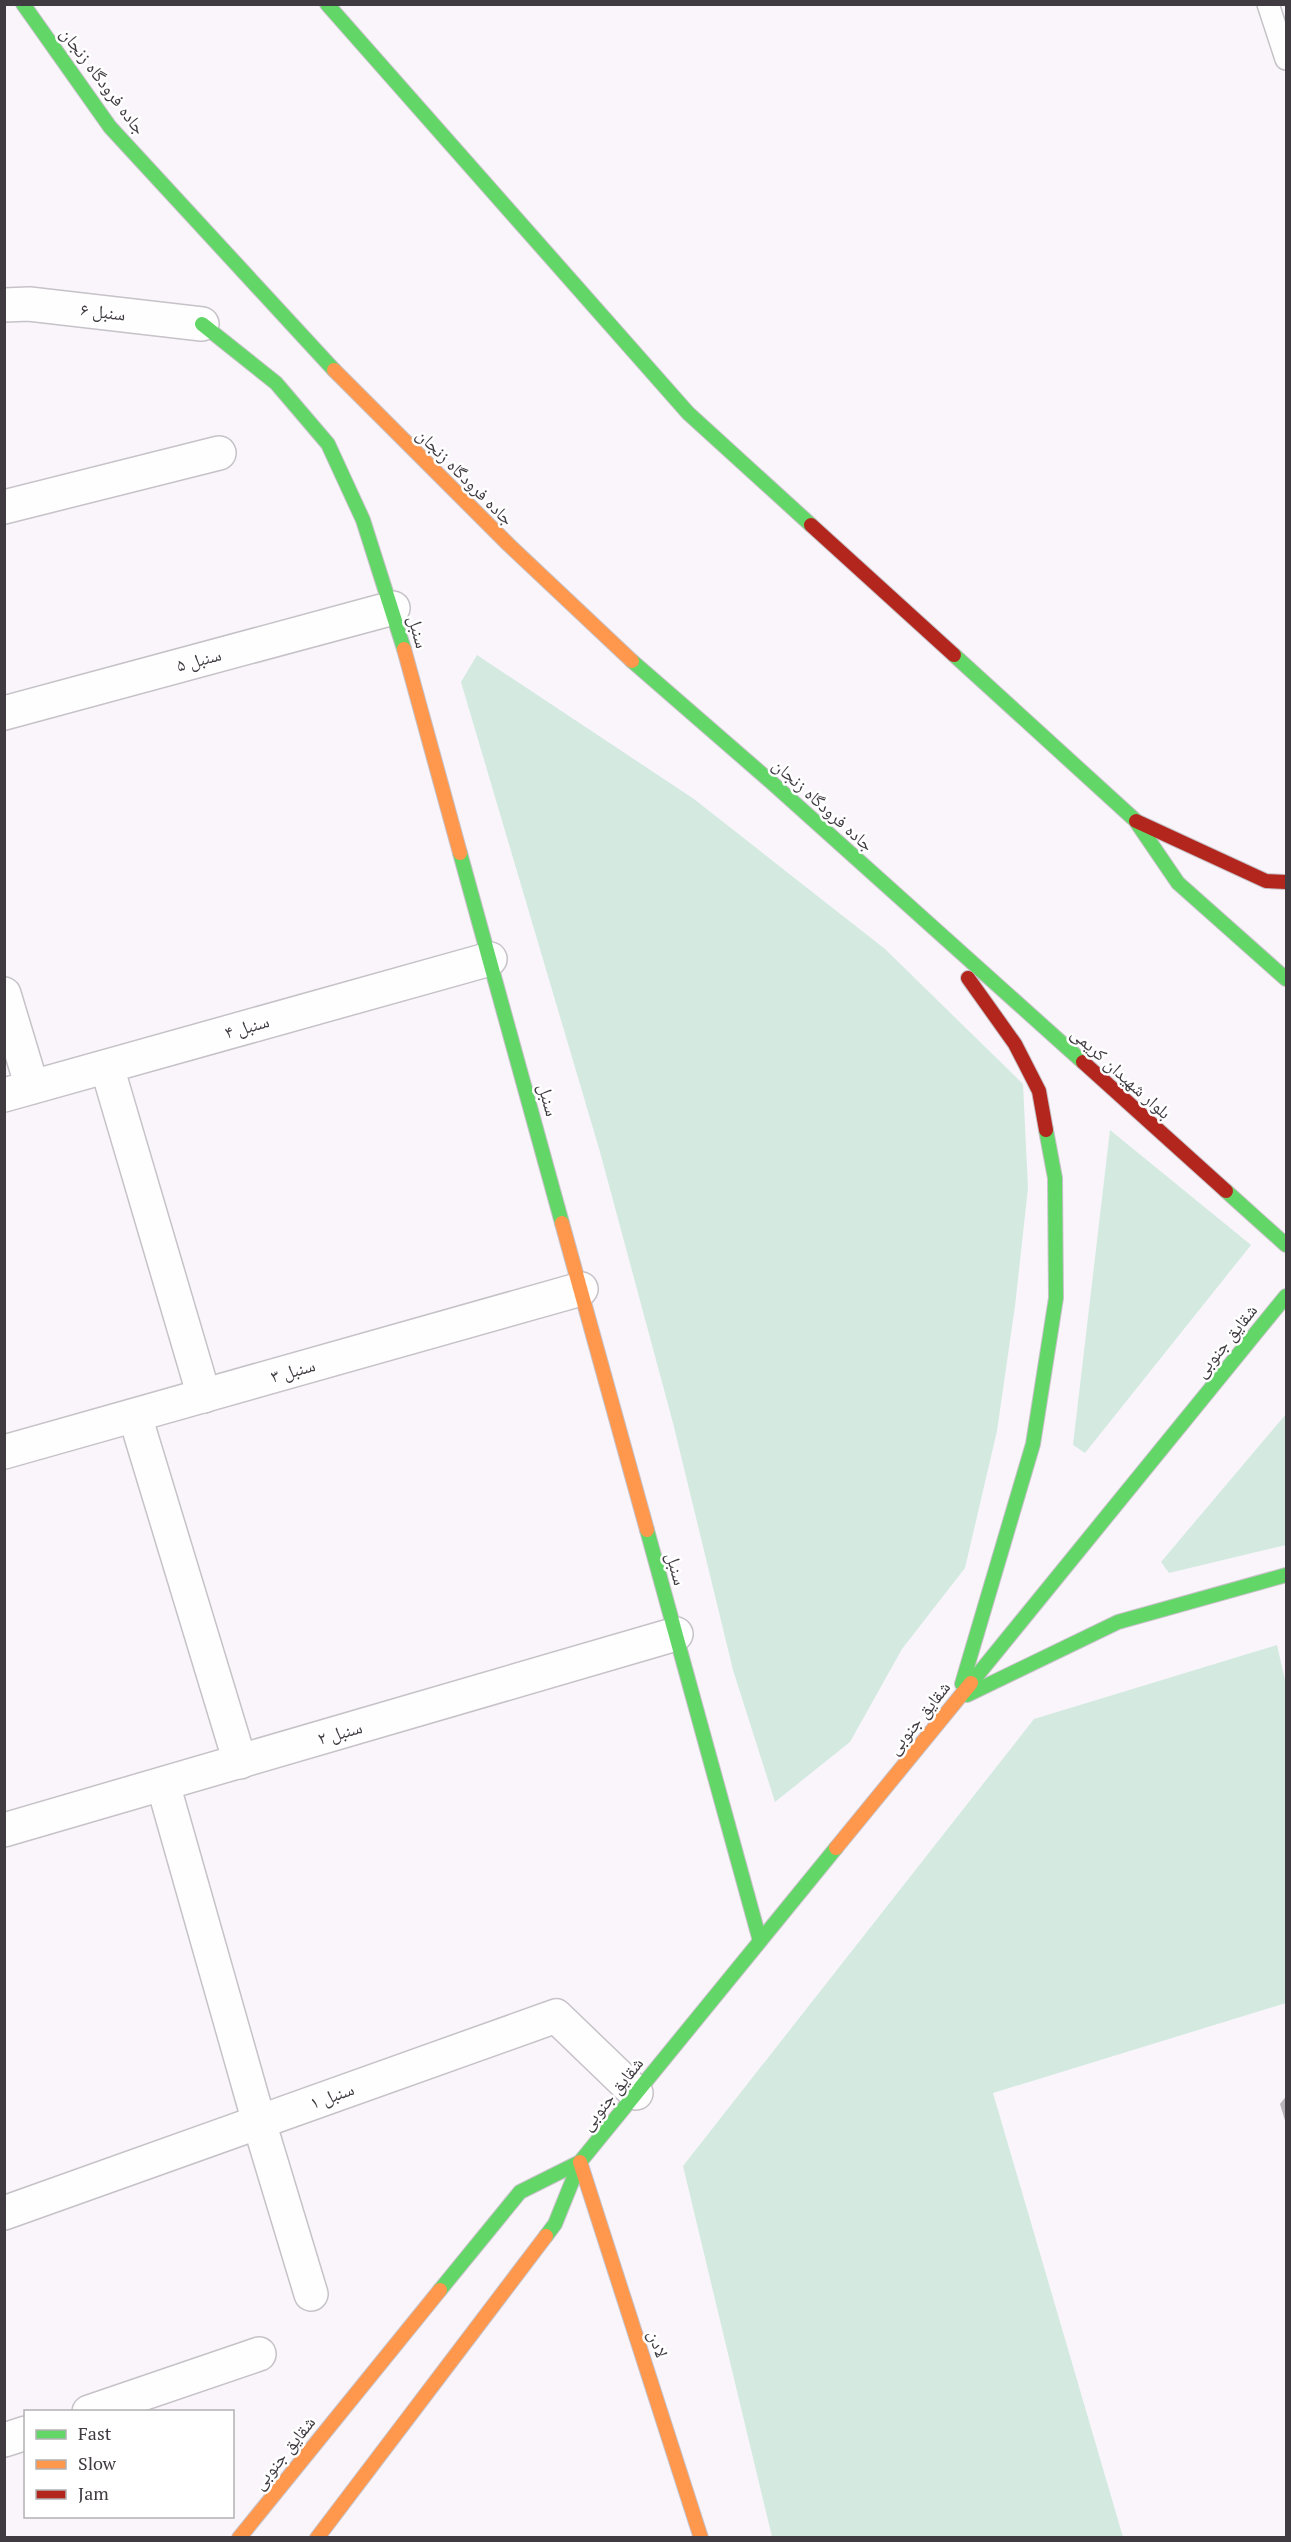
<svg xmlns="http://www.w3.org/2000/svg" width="1291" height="2542" viewBox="0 0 1291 2542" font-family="'PT Serif','Noto Naskh Arabic',serif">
<rect width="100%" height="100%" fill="#f9f5fb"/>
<g fill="#d4eae0">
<polygon points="477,655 694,799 885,949 1023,1084 1028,1188 1015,1306 997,1431 965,1568 902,1649 850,1742 775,1802 733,1670 673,1423 600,1152 461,682"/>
<polygon points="1110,1130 1251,1245 1085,1453 1073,1445"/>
<polygon points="1286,1414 1286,1545 1169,1573 1161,1562"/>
<polygon points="1277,1645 1286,1684 1286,2003 993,2093 1123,2537 772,2537 683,2166 1034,1719"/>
</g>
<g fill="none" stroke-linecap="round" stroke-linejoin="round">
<defs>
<polyline id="lane" points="1268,4 1286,59"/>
<g id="street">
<polyline points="4,305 29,304 202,324"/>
<polyline points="4,507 219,453"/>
<polyline points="4,713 393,608"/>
<polyline points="4,994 32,1087"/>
<polyline points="107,1067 204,1396"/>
<polyline points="4,1095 490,959"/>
<polyline points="135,1416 240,1762"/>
<polyline points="4,1452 581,1289"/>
<polyline points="163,1784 259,2122 311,2294"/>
<polyline points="4,1830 676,1634"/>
<polyline points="4,2213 556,2016 636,2093"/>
<polyline points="89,2412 259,2354"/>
<polyline points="4,2440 26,2433"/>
</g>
<g id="fast">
<polyline points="23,4 110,127 334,370"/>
<polyline points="327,4 688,413 811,525"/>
<polyline points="202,324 276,383 328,444 363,520 404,649"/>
<polyline points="954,655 1135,820 1178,883 1286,979"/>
<polyline points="632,661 770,781 1083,1062"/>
<polyline points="460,853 562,1223"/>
<polyline points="1226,1191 1286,1245"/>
<polyline points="647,1530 760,1941"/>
<polyline points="971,1683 1286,1296"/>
<polyline points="962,1684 1033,1444 1056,1298 1055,1178 1046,1130"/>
<polyline points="967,1695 1118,1622 1286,1575"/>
<polyline points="546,2236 555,2224 580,2162 836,1848"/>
<polyline points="440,2290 520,2192 580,2162"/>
</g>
<g id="slow">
<polyline points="334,370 509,545 632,661"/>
<polyline points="404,649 460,853"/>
<polyline points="562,1223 647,1530"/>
<polyline points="836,1848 971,1683"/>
<polyline points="580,2162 701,2538"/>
<polyline points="239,2538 440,2290"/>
<polyline points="317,2538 546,2236"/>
</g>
<g id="jam">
<polyline points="811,525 954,655"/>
<polyline points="1136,821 1266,881 1286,882"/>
<polyline points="968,978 1015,1044 1039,1091 1046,1130"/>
<polyline points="1083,1062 1226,1191"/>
</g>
</defs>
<use href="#lane" stroke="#c6c2c8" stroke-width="24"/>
<use href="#street" stroke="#c6c2c8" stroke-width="36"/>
<use href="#fast" stroke="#c6c2c8" stroke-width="16"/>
<use href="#slow" stroke="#c6c2c8" stroke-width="16"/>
<use href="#jam" stroke="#c6c2c8" stroke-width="16"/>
<use href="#lane" stroke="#fefefe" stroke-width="21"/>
<use href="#street" stroke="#fefefe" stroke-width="33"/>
<use href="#fast" stroke="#63d668" stroke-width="14"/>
<use href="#slow" stroke="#ff974d" stroke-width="14"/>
<use href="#jam" stroke="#b3261e" stroke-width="14"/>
</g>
<polygon fill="#b9b5ba" points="1287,2095 1287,2127 1280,2104"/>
<g text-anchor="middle" stroke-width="5" stroke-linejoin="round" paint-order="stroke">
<g font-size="18" fill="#3f3b41" stroke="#fff">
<text transform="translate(103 81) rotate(53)" y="6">جاده فرودگاه زنجان</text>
<text transform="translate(103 312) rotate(7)" y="6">سنبل ۶</text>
<text transform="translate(465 477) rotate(45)" y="6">جاده فرودگاه زنجان</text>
<text transform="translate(418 632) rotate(75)" y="6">سنبل</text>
<text transform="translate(199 660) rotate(-15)" y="6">سنبل ۵</text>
<text transform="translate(823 805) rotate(42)" y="6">جاده فرودگاه زنجان</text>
<text transform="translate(247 1027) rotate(-16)" y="6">سنبل ۴</text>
<text transform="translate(1121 1073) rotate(42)" y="6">بلوار شهیدان کریمی</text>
<text transform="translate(548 1100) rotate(75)" y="6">سنبل</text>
<text transform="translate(1226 1341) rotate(-51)" y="6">شقایق جنوبی</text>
<text transform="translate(293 1371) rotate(-16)" y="6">سنبل ۳</text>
<text transform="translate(676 1569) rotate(75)" y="6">سنبل</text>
<text transform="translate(919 1718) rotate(-51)" y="6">شقایق جنوبی</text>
<text transform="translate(340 1733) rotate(-16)" y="6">سنبل ۲</text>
<text transform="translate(612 2094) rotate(-51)" y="6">شقایق جنوبی</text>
<text transform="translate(332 2096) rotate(-20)" y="6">سنبل ۱</text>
<text transform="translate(658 2344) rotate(72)" y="6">لادن</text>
<text transform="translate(284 2453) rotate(-51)" y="6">شقایق جنوبی</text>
</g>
</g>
<rect width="1291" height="2542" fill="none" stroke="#3f3b41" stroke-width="12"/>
<rect x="24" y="2410" width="210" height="108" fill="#ffffff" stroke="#b2b1b3" stroke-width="1.5"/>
<rect x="36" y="2430" width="30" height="9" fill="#63d668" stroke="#b2b1b3" stroke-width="1.5"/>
<text x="78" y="2440" font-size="18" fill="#3f3b41">Fast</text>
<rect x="36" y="2460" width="30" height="9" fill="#ff974d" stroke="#b2b1b3" stroke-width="1.5"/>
<text x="78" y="2470" font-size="18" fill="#3f3b41">Slow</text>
<rect x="36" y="2490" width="30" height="9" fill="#b3261e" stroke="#b2b1b3" stroke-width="1.5"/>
<text x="78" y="2500" font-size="18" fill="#3f3b41">Jam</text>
</svg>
